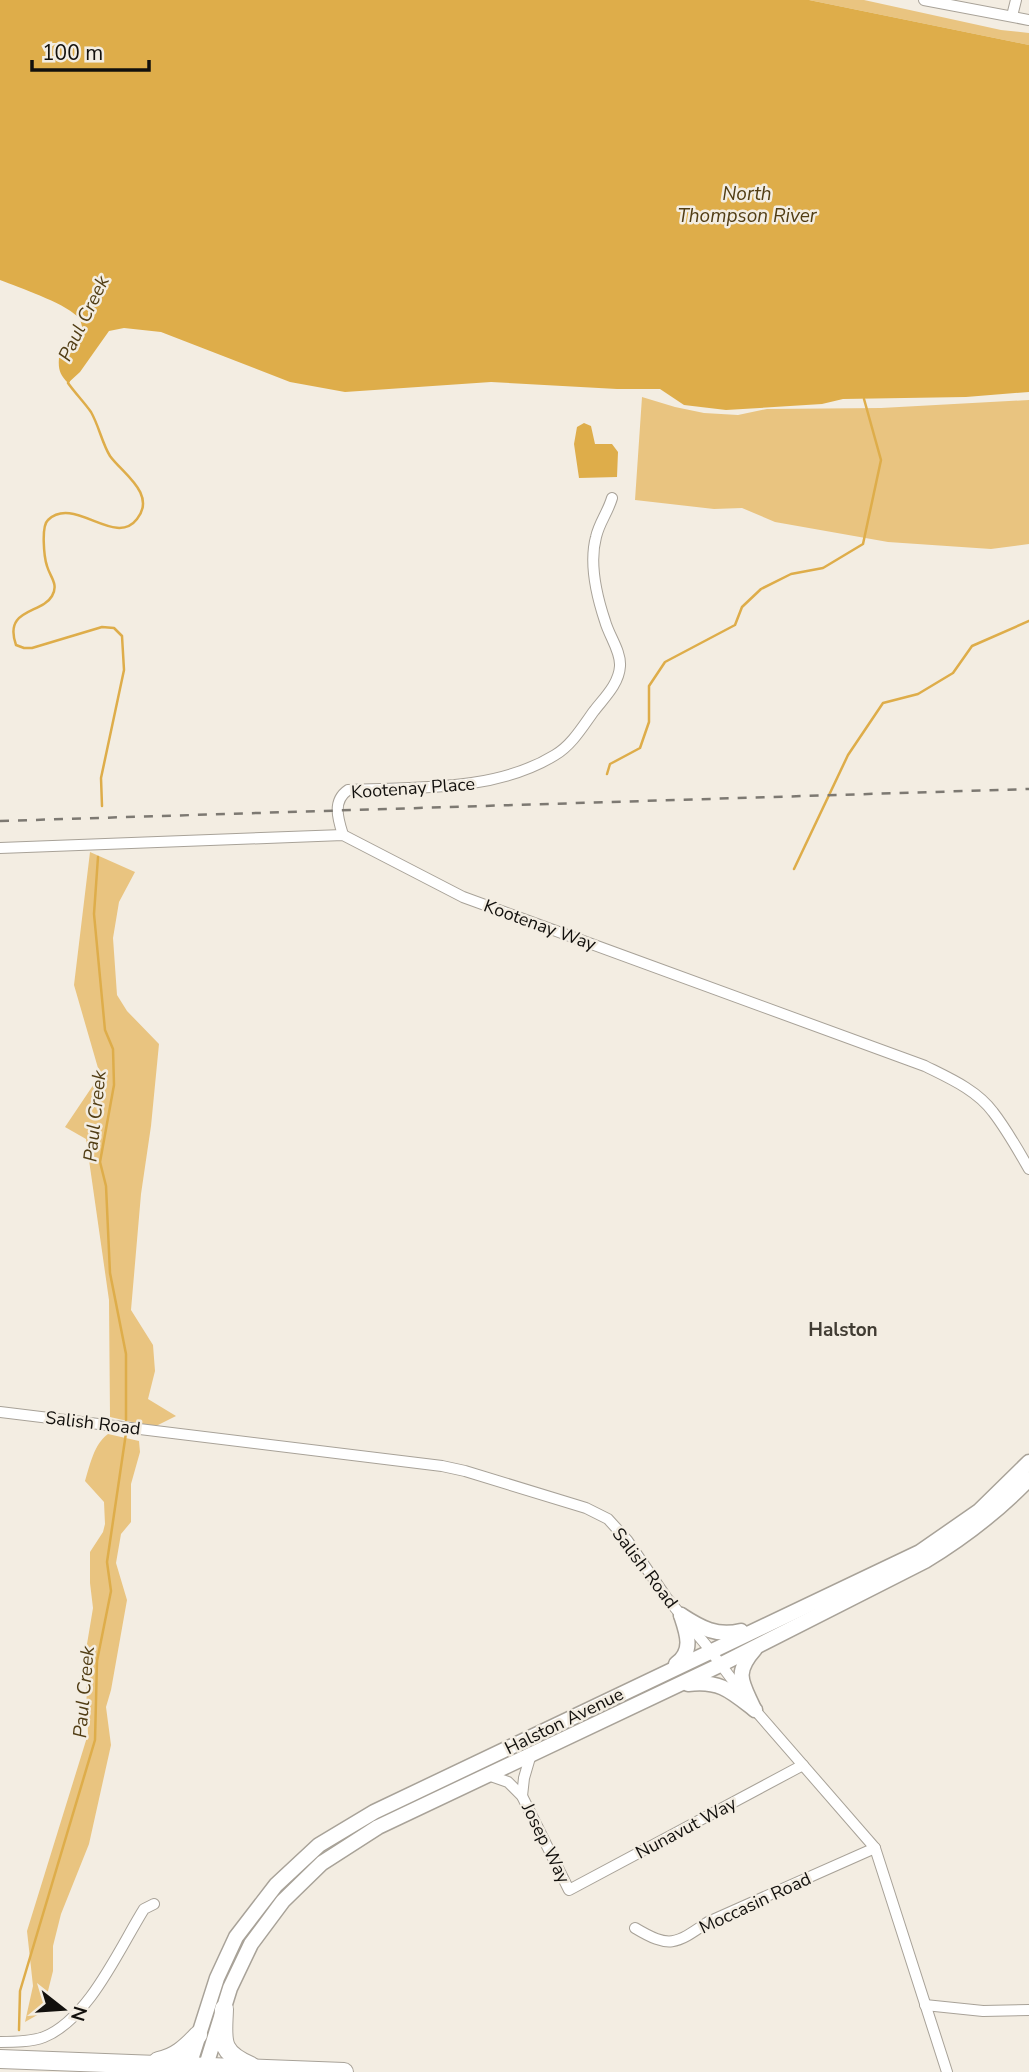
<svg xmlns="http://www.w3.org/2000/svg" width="1029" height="2072" viewBox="0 0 1029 2072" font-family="'Nunito Sans',sans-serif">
<rect width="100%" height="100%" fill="#f3ede2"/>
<g fill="#e9c480">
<polygon points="809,0 864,0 1001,30 1029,33 1029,45"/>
<polygon points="642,397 675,407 704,413 738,415 767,409 881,408 1029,400 1029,544 991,549 888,542 775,522 742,508 714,509 635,500"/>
<polygon points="90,852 135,872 119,902 113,938 117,995 127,1011 159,1044 151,1126 141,1194 131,1310 153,1345 155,1371 148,1399 176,1416 154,1427 110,1417 109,1300 86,1139 65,1127 100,1075 74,985"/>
<path d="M108,1434L139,1441L140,1452L131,1484V1522L121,1534L116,1563L127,1600L111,1690L106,1707L111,1745L89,1844L61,1914L53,1946V1971L47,1995L39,2014L25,2022L33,1986L27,1931L88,1734L85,1656L93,1608L90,1583V1552L103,1532L105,1524L104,1502L85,1481C90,1465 94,1444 108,1434Z"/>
</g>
<g fill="#dead4a">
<path d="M0,0H809L1029,45V392L966,397L843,399L822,404L726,410L684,405L660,389H617L491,382L345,392L290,382L161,332L124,328L109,331L80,372L68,383C60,375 58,369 59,358C71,354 79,349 82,336C83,329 82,321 77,316C62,302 20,288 0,280Z"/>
<polygon points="584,423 591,426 595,444 612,444 618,452 617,477 579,478 574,444 577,427"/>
</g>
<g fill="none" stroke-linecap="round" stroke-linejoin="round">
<g stroke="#dead4a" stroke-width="2.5">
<path d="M69,380L68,383C75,393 84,402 91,412C99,426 102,443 110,456C122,473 157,494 137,519C115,548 74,495 48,520C41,526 44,557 47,566C50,577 59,584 52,596C42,614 3,608 16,645L24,648H32L102,627L114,628L122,636L124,670L101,778L102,806"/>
<polyline points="607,774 610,764 640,748 649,722 649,686 665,662 735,625 742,607 761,589 791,574 823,568 863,544 881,460 864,399"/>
<polyline points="98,857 94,914 105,1030 113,1049 114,1085 100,1162 106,1186 110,1273 126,1354 126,1420"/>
<polyline points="794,869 848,755 883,703 918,694 953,673 972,646 1029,621"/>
<polyline points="19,2030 20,1991 95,1740 97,1661 111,1591 107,1562 126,1433"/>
</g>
<defs>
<g id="street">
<polyline points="924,0 1029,20"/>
<polyline points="1012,16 1016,0"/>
<path d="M343,835C338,819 332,801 348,790C416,787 495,792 555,755C572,745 583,726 594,711C604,698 619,684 620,666C621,651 609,636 605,621C597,597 589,563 596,537C599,523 608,512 612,498"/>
<path d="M0,848L343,835L463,897L925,1066C949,1078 977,1090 993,1112C1007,1130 1018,1150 1029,1169"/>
<polyline points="0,1412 442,1466 465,1471 586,1508 608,1519 627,1540 666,1597 706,1645 755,1710 875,1848 947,2072"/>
<polyline points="488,1775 508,1782 522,1796 569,1890 803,1765"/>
<polyline points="522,1796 524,1778 531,1754"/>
<path d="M635,1928C670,1949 676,1944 708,1922L875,1848"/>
<polyline points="925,2005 983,2011 1029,2010"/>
<path d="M0,2042C14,2042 31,2042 44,2037C89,2019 119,1949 144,1909L154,1904"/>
</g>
<g id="secondary">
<path d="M681,1615C701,1628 717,1637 741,1631"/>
<path d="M676,1664C694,1651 687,1633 681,1615"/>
<path d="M688,1684C720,1680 731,1691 755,1710"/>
<path d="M754,1709C742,1682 733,1674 755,1649"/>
<polyline points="187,2072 217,1978 236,1937 276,1885 319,1845 374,1812 920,1552 979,1511 1029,1462"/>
<path d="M204,2072L230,1988L251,1944L283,1901L322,1863L378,1827L720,1665L925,1561C963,1538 998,1511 1029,1479"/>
</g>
<g id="highway">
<path d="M224,2009C223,2040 218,2052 251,2066"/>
<polyline points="0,2059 344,2072"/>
<path d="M158,2061C175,2058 186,2048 198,2035"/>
</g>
</defs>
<use href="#street" stroke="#a8a298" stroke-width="12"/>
<use href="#secondary" stroke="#a8a298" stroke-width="17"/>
<use href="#highway" stroke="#a8a298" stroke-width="20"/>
<use href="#street" stroke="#fff" stroke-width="10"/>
<use href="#secondary" stroke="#fff" stroke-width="14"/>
<use href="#highway" stroke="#fff" stroke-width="18"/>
<polyline stroke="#7d7972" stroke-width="2.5" stroke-dasharray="9 9" stroke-linecap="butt" points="0,821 1029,789"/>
</g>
<g text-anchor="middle" stroke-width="5" stroke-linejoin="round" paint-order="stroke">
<g font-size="18" fill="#12100d" stroke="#f3ede2">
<text transform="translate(413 788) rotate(-4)" y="6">Kootenay Place</text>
<text transform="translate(540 925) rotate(20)" y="6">Kootenay Way</text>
<text transform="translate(93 1423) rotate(7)" y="6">Salish Road</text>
<text transform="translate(645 1568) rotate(53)" y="6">Salish Road</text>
<text transform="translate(564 1721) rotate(-26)" y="6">Halston Avenue</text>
<text transform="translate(686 1828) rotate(-28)" y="6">Nunavut Way</text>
<text transform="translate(546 1843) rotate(64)" y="6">Josep Way</text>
<text transform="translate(755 1903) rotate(-25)" y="6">Moccasin Road</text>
</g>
<g font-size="19" font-style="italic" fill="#513d14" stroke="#f3ede2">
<text x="747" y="200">North<tspan x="747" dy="22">Thompson River</tspan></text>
<text transform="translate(83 318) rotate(-64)" y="7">Paul Creek</text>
<text transform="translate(94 1116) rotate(-84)" y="7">Paul Creek</text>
<text transform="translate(83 1692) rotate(-85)" y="7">Paul Creek</text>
</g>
<g font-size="19" font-weight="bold" fill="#413c33" stroke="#f3ede2">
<text x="843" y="1336">Halston</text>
</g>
</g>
<g transform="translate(63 2009) rotate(107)" stroke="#f3ede2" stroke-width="5" paint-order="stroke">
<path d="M0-5L12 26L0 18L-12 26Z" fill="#12100d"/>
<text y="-10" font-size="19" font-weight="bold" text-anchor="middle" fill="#12100d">N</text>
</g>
<path d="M32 60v10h117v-10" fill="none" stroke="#12100d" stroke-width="3.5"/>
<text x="42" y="60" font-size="21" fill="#12100d" stroke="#f3ede2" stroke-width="5" paint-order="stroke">100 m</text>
</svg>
